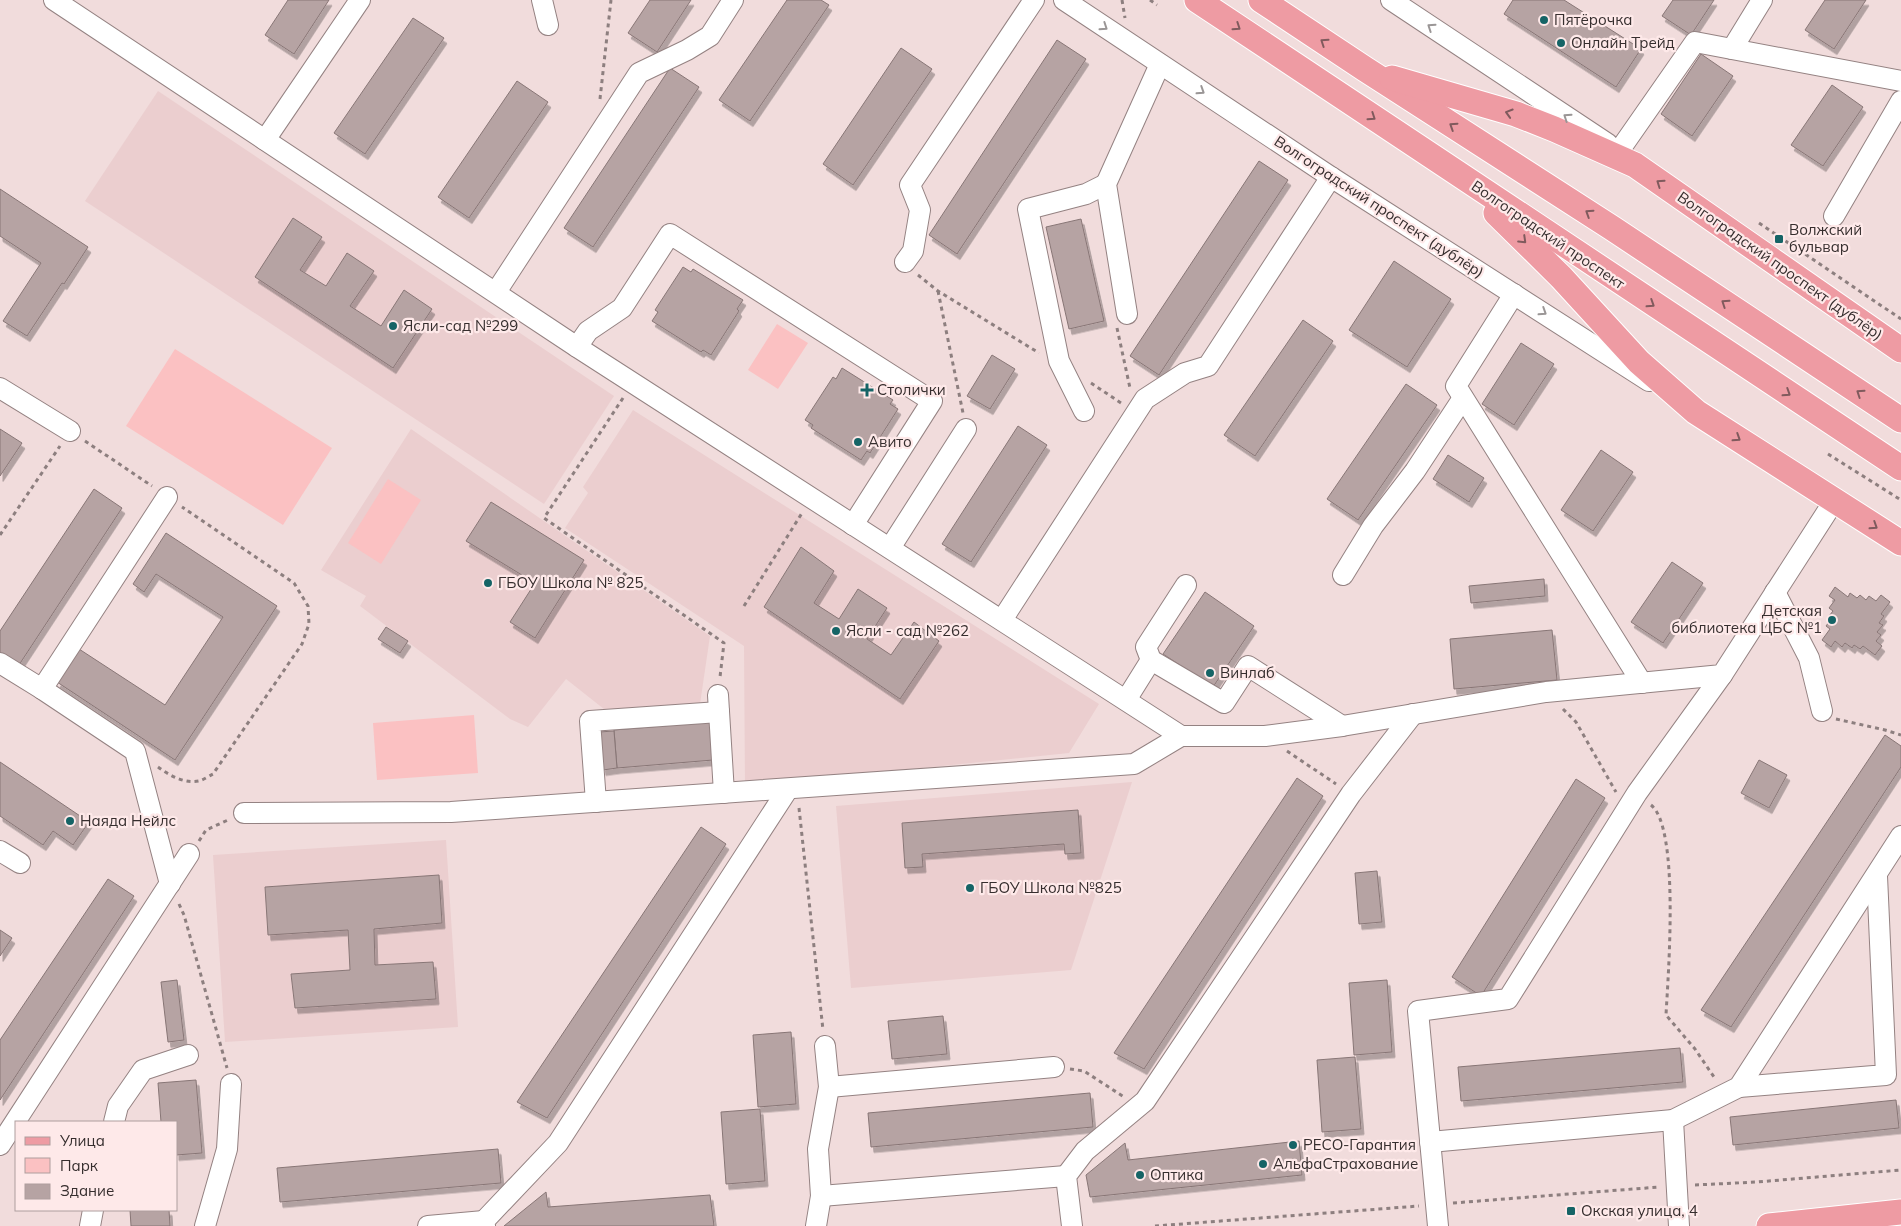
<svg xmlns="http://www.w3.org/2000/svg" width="1901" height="1226" viewBox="0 0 1901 1226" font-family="Mulish,sans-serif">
<defs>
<filter id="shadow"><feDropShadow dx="3" dy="5.5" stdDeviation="0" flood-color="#0004"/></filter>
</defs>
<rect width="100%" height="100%" fill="#f1dcdc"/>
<g fill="#ebcecf">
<polygon points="158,91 614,396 544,504 85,201"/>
<polygon points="633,410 1099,704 1069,753 745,786 744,646 565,528 588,493 583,487"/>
<polygon points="411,429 710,636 700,704 609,713 566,679 528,727 510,719 360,606 366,596 321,570"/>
<polygon points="1132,782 1071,970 851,988 836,806"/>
<polygon points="446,840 458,1027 225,1042 213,855"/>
</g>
<g fill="#fbc1c2">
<polygon points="777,324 808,343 778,389 748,370"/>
<polygon points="175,349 332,448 283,525 126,426"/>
<polygon points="388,479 421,500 381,564 348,543"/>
<polygon points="474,715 478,773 377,780 373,723"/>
</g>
<g fill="#b6a3a3" stroke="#887676" filter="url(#shadow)">
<polygon points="288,0 329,0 294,54 265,35"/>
<polygon points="650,0 691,0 657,52 628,33"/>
<polygon points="787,0 821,0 829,5 750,121 719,100"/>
<polygon points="1513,0 1564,0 1641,49 1616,87 1504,14"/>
<polygon points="1673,0 1714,0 1691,35 1662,16"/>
<polygon points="1825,0 1866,0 1834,49 1805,30"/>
<polygon points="413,18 444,38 365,154 334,133"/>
<polygon points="1057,40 1086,59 957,254 929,235"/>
<polygon points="901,48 932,69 853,185 823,164"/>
<polygon points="1701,54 1733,76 1692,136 1661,114"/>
<polygon points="670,68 699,87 593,247 564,228"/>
<polygon points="517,81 548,102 469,218 438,197"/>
<polygon points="1832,85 1863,107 1823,166 1791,145"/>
<polygon points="1259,161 1288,180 1159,375 1130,356"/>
<polygon points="0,189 88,247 64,284 62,283 27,336 3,321 41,263 0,236"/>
<polygon points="293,218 322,237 300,270 326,286 347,253 374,271 350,306 381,326 404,290 432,309 393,368 255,277"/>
<polygon points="1081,219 1104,321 1069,329 1046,227"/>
<polygon points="1394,261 1451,299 1407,367 1349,330"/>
<polygon points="683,267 691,272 693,269 743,300 737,309 739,311 711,355 703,350 701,352 652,321 658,312 655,310"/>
<polygon points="1303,320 1333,341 1255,456 1224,435"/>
<polygon points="1521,343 1554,364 1514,425 1482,404"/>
<polygon points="992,355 1015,369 990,409 967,396"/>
<polygon points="842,368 893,400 890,404 898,409 870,453 867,451 861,460 811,428 813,425 805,420 833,377 836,379"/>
<polygon points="1406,384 1437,405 1358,520 1327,499"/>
<polygon points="1018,426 1047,445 971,562 942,544"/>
<polygon points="0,429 22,443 0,476"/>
<polygon points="1601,450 1633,472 1593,531 1561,510"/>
<polygon points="1448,455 1484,478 1469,502 1433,479"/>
<polygon points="94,489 122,508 17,668 0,657 0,631"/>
<polygon points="491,502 584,560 535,638 510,622 535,583 466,541"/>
<polygon points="166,533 277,606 175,760 57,682 79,649 165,705 223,617 156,574 144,592 133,584"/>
<polygon points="801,547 834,571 814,603 839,619 858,589 887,608 867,639 891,655 914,622 939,641 900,699 764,607"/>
<polygon points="1672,562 1703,583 1663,643 1631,622"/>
<polygon points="1544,579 1545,596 1471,603 1469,586"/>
<polygon points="1835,587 1848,597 1850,593 1857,598 1860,595 1866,600 1869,596 1876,601 1881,595 1890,602 1881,614 1884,616 1879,623 1883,625 1877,632 1881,635 1876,641 1882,646 1875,655 1863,646 1860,649 1854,645 1852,648 1845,643 1842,647 1835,641 1831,647 1822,640 1830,629 1826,626 1832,618 1829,616 1833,611 1829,608 1835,600 1829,596"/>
<polygon points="1205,592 1254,626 1213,687 1163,654"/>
<polygon points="386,627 408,641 400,653 378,639"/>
<polygon points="1552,630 1557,680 1454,689 1450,639"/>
<polygon points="710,722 713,760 617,768 614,730"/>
<polygon points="614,731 617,768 603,770 599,732"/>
<polygon points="1885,735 1901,746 1901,767 1731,1027 1701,1010"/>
<polygon points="1759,760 1787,775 1769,808 1741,793"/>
<polygon points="0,762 89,822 73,845 53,831 43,845 0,816"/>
<polygon points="1297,778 1323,796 1144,1069 1114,1053"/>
<polygon points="1576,779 1605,798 1481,996 1452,977"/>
<polygon points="1078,810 1081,853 1065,854 1064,844 922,854 923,867 905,868 902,823"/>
<polygon points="701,827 726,844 547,1118 517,1102"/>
<polygon points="1377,871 1382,922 1359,924 1355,873"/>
<polygon points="439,875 442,923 374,929 375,965 433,962 436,999 295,1008 291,974 350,970 348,930 268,935 265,887"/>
<polygon points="108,879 134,896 0,1100 0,1040"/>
<polygon points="0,930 12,938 0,956"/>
<polygon points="177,980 184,1040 168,1042 161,982"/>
<polygon points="1387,980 1392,1052 1354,1055 1349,983"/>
<polygon points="943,1016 947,1054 892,1059 888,1021"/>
<polygon points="791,1032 796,1104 758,1107 753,1035"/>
<polygon points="1680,1048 1683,1082 1461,1101 1458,1067"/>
<polygon points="1355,1057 1361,1129 1322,1132 1317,1060"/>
<polygon points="196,1080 202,1153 176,1155 176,1122 161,1122 158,1083"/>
<polygon points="1090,1093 1093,1127 871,1147 868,1113"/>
<polygon points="1896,1100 1899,1128 1733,1145 1730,1117"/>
<polygon points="760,1109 765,1181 726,1184 721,1112"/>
<polygon points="1299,1141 1302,1175 1090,1197 1086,1175 1125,1143 1128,1160"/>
<polygon points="498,1149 501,1183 280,1202 277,1168"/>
<polygon points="546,1192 548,1207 710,1195 714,1226 504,1226"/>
<polygon points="130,1210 169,1210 170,1226 131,1226"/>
</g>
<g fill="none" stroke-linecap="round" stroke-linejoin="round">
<defs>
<g id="minor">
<polyline points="54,0 577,347 1181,736 1265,736 1342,726 1546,692 1722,675 1834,501"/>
<polyline points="542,0 548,25"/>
<polyline points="1064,0 1331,177 1649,381"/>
<polyline points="1391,0 1608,144"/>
<polyline points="1732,49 1762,0"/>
<polyline points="265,140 360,0"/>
<polyline points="1619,151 1695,42 1901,81"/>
<polyline points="1834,216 1901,101"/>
<polyline points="905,262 913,251 920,210 910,185 1034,0"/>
<polyline points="496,292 639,73 687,50 710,36 733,0"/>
<polyline points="1514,294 1456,386 1642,683"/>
<polyline points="1127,314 1106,184 1160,64"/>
<polyline points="577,347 588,331 622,308 670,234 932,401 853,525"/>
<polyline points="0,388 70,431"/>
<polyline points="1084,411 1059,361 1028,209 1086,194 1106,184"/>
<polyline points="890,548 966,429"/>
<polyline points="1343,575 1373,526 1415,471 1463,398"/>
<polyline points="1186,585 1146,647 1151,660 1224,703 1248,666 1342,726"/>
<polyline points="1775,592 1809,658 1822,711"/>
<polyline points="1002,620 1145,399 1185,373 1208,366 1331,177"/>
<polyline points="0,663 42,689 167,497"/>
<polyline points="42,689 135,751 170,884"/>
<polyline points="718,695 724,793"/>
<polyline points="1126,700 1151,660"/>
<polyline points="596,802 590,721 719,712"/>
<polyline points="244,813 451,812 1134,764 1181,736"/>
<polyline points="0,851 20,863"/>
<polyline points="829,1087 1054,1067"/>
<polyline points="1739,1087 1886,1075 1877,876"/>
<polyline points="1673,1120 1679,1226"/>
<polyline points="114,1122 118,1106 143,1070 188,1055"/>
<polyline points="1430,1142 1673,1120 1739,1087 1901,836"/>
<polyline points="0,1145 189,854"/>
<polyline points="821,1196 1066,1176"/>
<polyline points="90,1226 93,1210"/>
<polyline points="205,1226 227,1149 231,1084"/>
<polyline points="428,1226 484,1221"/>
<polyline points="485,1226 484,1221 558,1143 788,789"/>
<polyline points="816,1226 821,1196 818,1149 829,1087 825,1046"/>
<polyline points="1072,1226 1066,1176 1085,1151 1145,1101 1351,794 1413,714"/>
<polyline points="1438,1226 1418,1011 1508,999 1637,793 1722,675"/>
</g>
<g id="major">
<polyline points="1197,0 1901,468"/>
<polyline points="1261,0 1365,69 1612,228 1901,420"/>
<polyline points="1392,78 1516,114 1554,129 1635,165 1901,350"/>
<polyline points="1496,213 1561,277 1639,362 1696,412 1901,543"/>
<polyline points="1769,1226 1901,1212"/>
</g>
</defs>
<use href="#minor" stroke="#948282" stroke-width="22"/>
<use href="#major" stroke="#fff" stroke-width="27"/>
<g stroke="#8d7f7f" stroke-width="3" stroke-dasharray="4 4" stroke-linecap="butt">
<polyline points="1122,0 1125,18"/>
<polyline points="1150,0 1157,5"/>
<polyline points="600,99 611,0"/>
<polyline points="1759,223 1901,319"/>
<polyline points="918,275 938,291 1039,353"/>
<polyline points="938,291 963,413"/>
<polyline points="1117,328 1130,388"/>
<polyline points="1091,383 1121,403"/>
<polyline points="623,398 544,518 724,643 720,677"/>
<polyline points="85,441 152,486"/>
<polyline points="1828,454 1901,500"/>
<polyline points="0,535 60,446"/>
<polyline points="744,606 802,513"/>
<polyline points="1563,709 1576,722 1616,792"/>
<polyline points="1836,719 1885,730 1901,735"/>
<polyline points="1287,751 1336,784"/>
<path d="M158,767C169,775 184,784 199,781C203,780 209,776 213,774L302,644L309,624L308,606L294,583L182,507"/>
<path d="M1651,805C1680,828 1668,976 1666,1015L1695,1049L1716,1080"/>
<polyline points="799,808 823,1030"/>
<polyline points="199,841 206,830 228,820"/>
<polyline points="179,904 184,915 227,1068"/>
<polyline points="1070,1069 1084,1071 1124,1097"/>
<polyline points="1695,1185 1757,1182 1901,1170"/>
<polyline points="1453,1203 1659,1187"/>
<polyline points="1155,1226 1419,1206"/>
</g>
<use href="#minor" stroke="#fff" stroke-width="20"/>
<use href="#major" stroke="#ee9ba3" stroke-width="25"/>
</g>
<defs><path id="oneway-chevron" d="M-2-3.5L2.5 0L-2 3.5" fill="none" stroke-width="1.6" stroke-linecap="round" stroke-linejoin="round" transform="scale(1.25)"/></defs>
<g stroke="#9a9696">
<use href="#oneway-chevron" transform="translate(1104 27) rotate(34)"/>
<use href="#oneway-chevron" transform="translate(1431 27) rotate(-146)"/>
<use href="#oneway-chevron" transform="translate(1201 91) rotate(33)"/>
<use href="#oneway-chevron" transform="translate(1567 117) rotate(-146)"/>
<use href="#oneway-chevron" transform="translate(1543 312) rotate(33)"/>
</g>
<g stroke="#805a5d">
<use href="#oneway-chevron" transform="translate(1237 27) rotate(34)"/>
<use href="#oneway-chevron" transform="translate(1324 42) rotate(-146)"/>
<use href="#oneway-chevron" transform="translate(1509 113) rotate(-163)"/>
<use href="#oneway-chevron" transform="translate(1372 117) rotate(34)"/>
<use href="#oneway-chevron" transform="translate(1453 126) rotate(-147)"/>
<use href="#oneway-chevron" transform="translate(1660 183) rotate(-145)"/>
<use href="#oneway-chevron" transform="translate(1589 213) rotate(-147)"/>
<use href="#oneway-chevron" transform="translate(1523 240) rotate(44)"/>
<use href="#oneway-chevron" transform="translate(1725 303) rotate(-146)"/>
<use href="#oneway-chevron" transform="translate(1651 304) rotate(33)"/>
<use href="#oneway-chevron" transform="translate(1787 393) rotate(33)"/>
<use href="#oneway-chevron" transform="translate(1860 393) rotate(-146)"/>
<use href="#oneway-chevron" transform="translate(1737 438) rotate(33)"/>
<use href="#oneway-chevron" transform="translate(1874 526) rotate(33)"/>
</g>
<g fill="#156466" stroke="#fee9e9" stroke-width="2">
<circle cx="1544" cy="20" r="5"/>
<circle cx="1561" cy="43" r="5"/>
<rect x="1774" y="234" width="10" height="10" rx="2.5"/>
<circle cx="393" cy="326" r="5"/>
<path d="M864.5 382.5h5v5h5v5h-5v5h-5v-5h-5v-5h5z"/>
<circle cx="858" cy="442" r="5"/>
<circle cx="488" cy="583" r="5"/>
<circle cx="1832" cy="620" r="5"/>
<circle cx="836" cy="631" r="5"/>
<circle cx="1210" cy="673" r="5"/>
<circle cx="70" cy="821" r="5"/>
<circle cx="970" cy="888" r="5"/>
<circle cx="1293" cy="1145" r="5"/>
<circle cx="1263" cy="1164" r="5"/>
<circle cx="1140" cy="1175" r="5"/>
<rect x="1566" y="1206" width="10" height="10" rx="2.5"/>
</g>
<g text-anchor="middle" stroke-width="4.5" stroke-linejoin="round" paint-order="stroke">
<g font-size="15" fill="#362e2e" stroke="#fee9e9" text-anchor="start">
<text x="1554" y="25">Пятёрочка</text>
<text x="1571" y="48">Онлайн Трейд</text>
<text x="1789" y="235">Волжский<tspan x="1789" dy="17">бульвар</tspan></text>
<text x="403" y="331">Ясли-сад №299</text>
<text x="877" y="395">Столички</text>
<text x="868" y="447">Авито</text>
<text x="498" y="588">ГБОУ Школа № 825</text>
<text x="1822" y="616" text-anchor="end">Детская<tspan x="1822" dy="17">библиотека ЦБС №1</tspan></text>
<text x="846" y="636">Ясли - сад №262</text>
<text x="1220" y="678">Винлаб</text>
<text x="80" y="826">Наяда Нейлс</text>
<text x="980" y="893">ГБОУ Школа №825</text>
<text x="1303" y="1150">РЕСО-Гарантия</text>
<text x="1273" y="1169">АльфаСтрахование</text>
<text x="1150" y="1180">Оптика</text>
<text x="1581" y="1216">Окская улица, 4</text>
</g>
<g font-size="15" fill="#362e2e" stroke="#fee9e9">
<text transform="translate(1379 207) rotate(33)" y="5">Волгоградский проспект (дублёр)</text>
<text transform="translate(1548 235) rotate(34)" y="5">Волгоградский проспект</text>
<text transform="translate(1780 266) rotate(35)" y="5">Волгоградский проспект (дублёр)</text>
</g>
</g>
<rect x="15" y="1121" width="162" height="90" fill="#fee9e9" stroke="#ae9e9e"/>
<rect x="25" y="1137" width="25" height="8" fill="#ee9ba3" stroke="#ae9e9e"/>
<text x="60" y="1146" font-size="15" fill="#362e2e">Улица</text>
<rect x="25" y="1158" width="25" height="15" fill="#fbc1c2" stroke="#ae9e9e"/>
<text x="60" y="1171" font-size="15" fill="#362e2e">Парк</text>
<rect x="25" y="1184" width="25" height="15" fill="#b6a3a3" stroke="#ae9e9e"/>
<text x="60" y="1196" font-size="15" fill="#362e2e">Здание</text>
</svg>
